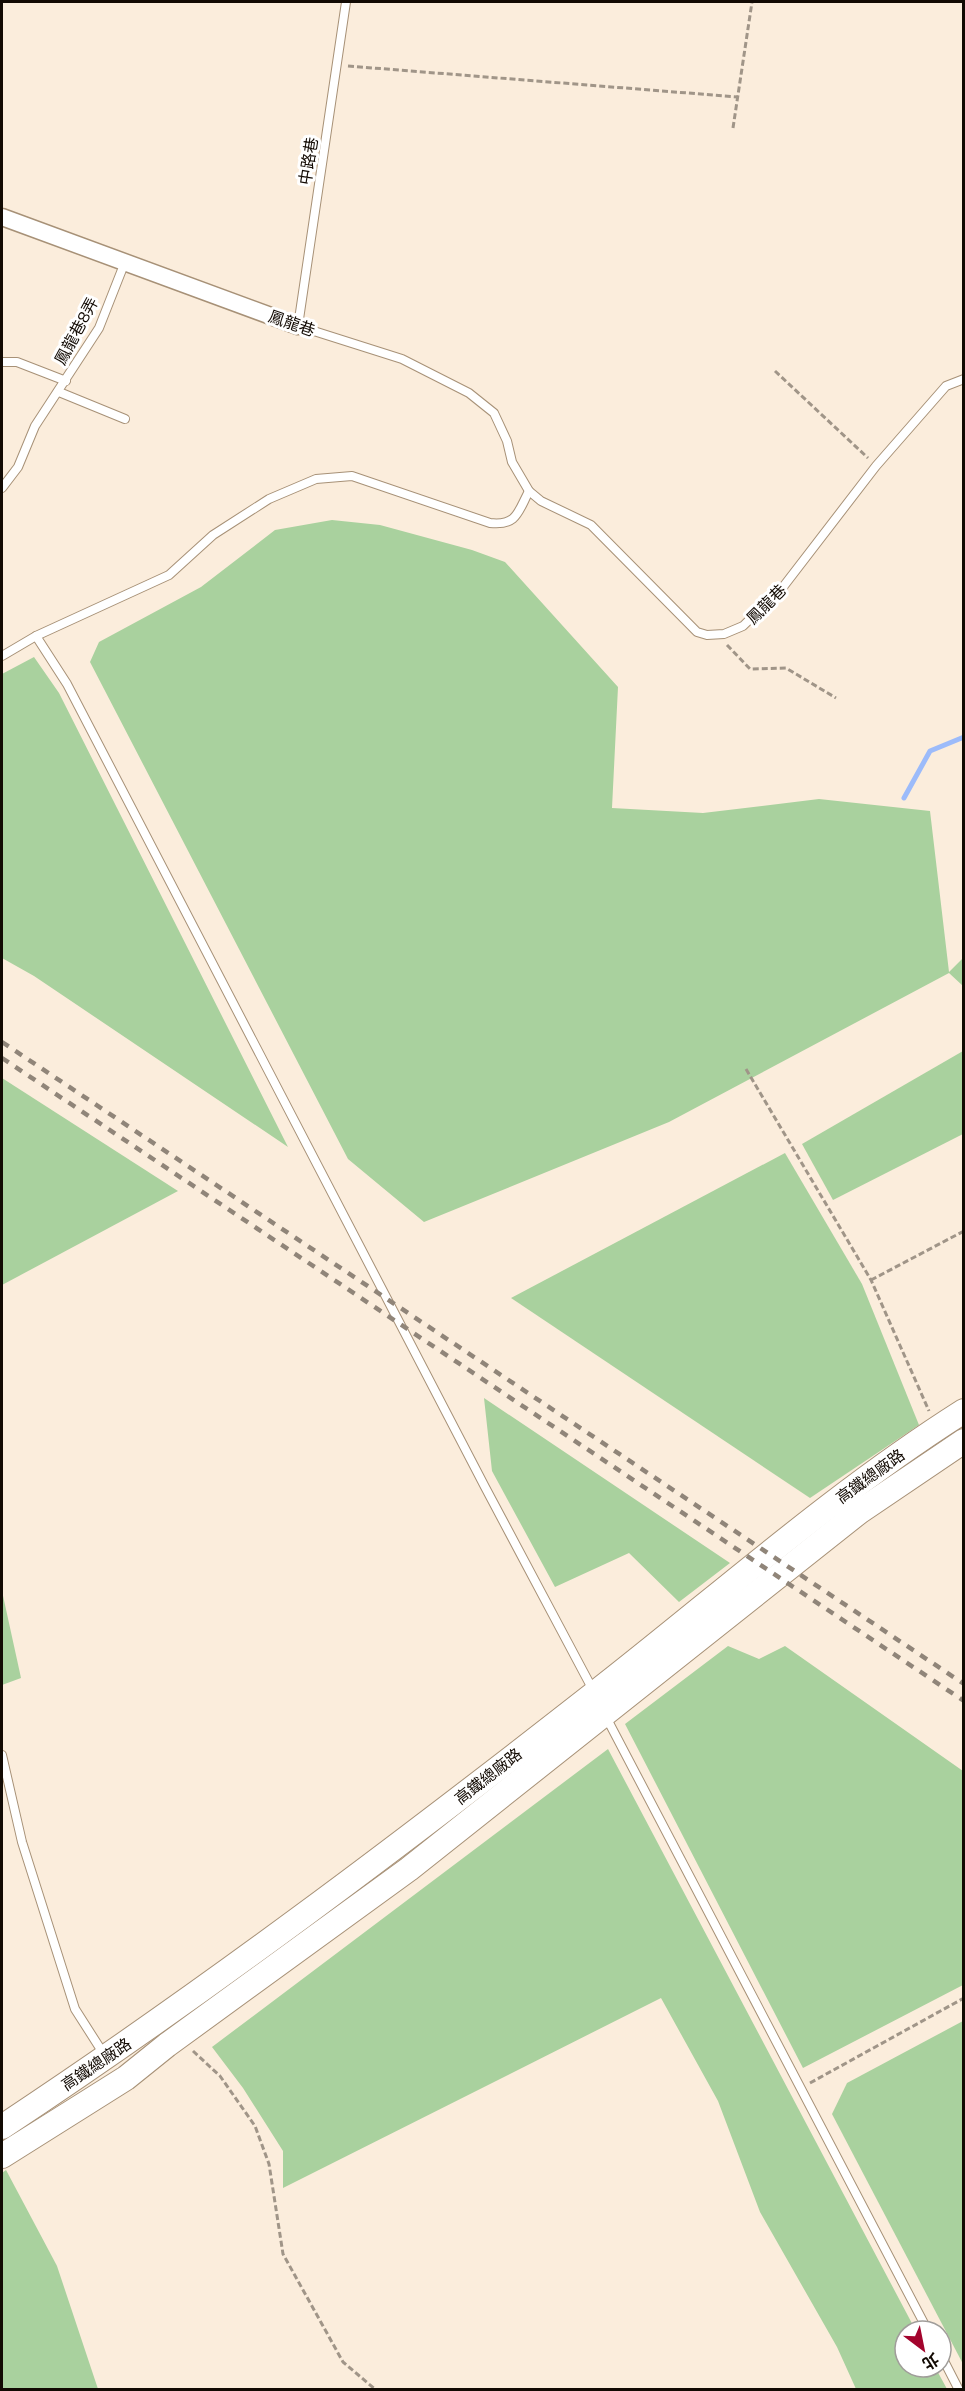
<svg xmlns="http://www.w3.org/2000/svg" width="965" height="2391" viewBox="0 0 965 2391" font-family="Mulish,'Noto Sans TC',sans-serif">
<rect width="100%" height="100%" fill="#fbeddc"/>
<g fill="#a9d19e">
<polygon points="332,520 380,525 472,550 505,562 618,687 612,808 703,813 819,799 930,811 949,972 963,958 963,986 949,973 669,1122 424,1222 348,1159 90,662 99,642 201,587 275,530"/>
<polygon points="34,657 59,693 288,1147 34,976 2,958 2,674"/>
<polygon points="963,1051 963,1134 833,1200 802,1144"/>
<polygon points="2,1078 178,1191 2,1285"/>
<polygon points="785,1153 862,1284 919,1425 810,1498 511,1298"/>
<polygon points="484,1398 730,1563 679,1602 629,1553 555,1587 492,1471"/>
<polygon points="2,1591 21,1678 2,1685"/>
<polygon points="728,1646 759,1659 785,1646 963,1771 963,1985 803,2068 625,1724"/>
<polygon points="608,1749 916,2331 905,2331 905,2367 935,2367 947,2389 856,2389 837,2347 760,2212 718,2101 661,1998 283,2188 283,2151 243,2088 212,2047"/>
<polygon points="963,2021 963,2364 832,2114 847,2083"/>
<polygon points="6,2170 57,2266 98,2389 2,2389 2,2173"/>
</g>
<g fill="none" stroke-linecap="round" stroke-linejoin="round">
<polyline stroke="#9cbbfa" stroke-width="5" points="904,798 930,751 964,737"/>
<defs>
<g id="lane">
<polyline points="346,2 298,326 402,359 469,393 494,413 507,441 512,462 529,491 541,501 591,525 697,632 707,635 724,634 743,626 783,587 876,466 946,386 964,379"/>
<polyline points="2,362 17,362 66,381"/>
<polyline points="59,392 125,419"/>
<polyline points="2,488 18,467 35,426 99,328 125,262"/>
<polyline points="36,636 67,684 485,1487 593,1690"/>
<path d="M2,656L36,636L169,575L213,535L269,499L316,479L352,476L490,523C517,526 518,512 529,491"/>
<polyline points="605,1715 928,2331"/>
<polyline points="2,1755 22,1842 75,2009 105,2056"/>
<polyline points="941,2355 959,2390"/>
</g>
<polyline id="street" points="2,217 298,326"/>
<g id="secondary">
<path d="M2,2127C206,1992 402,1844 595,1693C717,1598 833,1494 964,1411"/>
<polyline points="2,2156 126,2078 167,2045 409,1869 859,1512 964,1441"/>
</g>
</defs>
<use href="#lane" stroke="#a79177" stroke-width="10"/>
<use href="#street" stroke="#a79177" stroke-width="19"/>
<use href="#secondary" stroke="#a79177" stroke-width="26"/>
<g stroke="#a09588" stroke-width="3" stroke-dasharray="6 3" stroke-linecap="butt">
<polyline points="348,66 738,97"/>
<polyline points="733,128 752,2"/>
<polyline points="775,371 868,458"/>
<polyline points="727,645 750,669 786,668 836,698"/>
<polyline points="746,1069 871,1280 929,1411"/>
<polyline points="871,1280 964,1231"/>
<polyline points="193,2051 220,2076 255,2126 269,2164 283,2254 343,2362 376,2390"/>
<polyline points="810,2083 964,1998"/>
</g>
<use href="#lane" stroke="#fff" stroke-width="8"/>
<use href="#street" stroke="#fff" stroke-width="16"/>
<use href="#secondary" stroke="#fff" stroke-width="24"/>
<g stroke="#908579" stroke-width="4.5" stroke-dasharray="8 8" stroke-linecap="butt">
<polyline points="2,1042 964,1684"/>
<polyline points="2,1058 964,1701"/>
</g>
</g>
<g text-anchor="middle" stroke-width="6" stroke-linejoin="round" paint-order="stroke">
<g font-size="16" fill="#120a03" stroke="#fff">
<text transform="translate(308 161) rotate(-81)" y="6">中路巷</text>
<text transform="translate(292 323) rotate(19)" y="6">鳳龍巷</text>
<text transform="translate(76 331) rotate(-62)" y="6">鳳龍巷8弄</text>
<text transform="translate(766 604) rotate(-45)" y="6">鳳龍巷</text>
<text transform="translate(870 1476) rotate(-36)" y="6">高鐵總廠路</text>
<text transform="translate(488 1776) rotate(-38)" y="6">高鐵總廠路</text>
<text transform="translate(96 2064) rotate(-34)" y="6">高鐵總廠路</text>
</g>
</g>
<rect width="965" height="2391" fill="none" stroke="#120a03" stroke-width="6"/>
<g transform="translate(923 2349) rotate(148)"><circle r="28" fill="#ffffff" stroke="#a09d9a" stroke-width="1.5"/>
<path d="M0-4.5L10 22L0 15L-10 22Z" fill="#a3042d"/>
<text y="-9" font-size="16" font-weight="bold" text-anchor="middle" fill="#120a03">北</text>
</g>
</svg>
